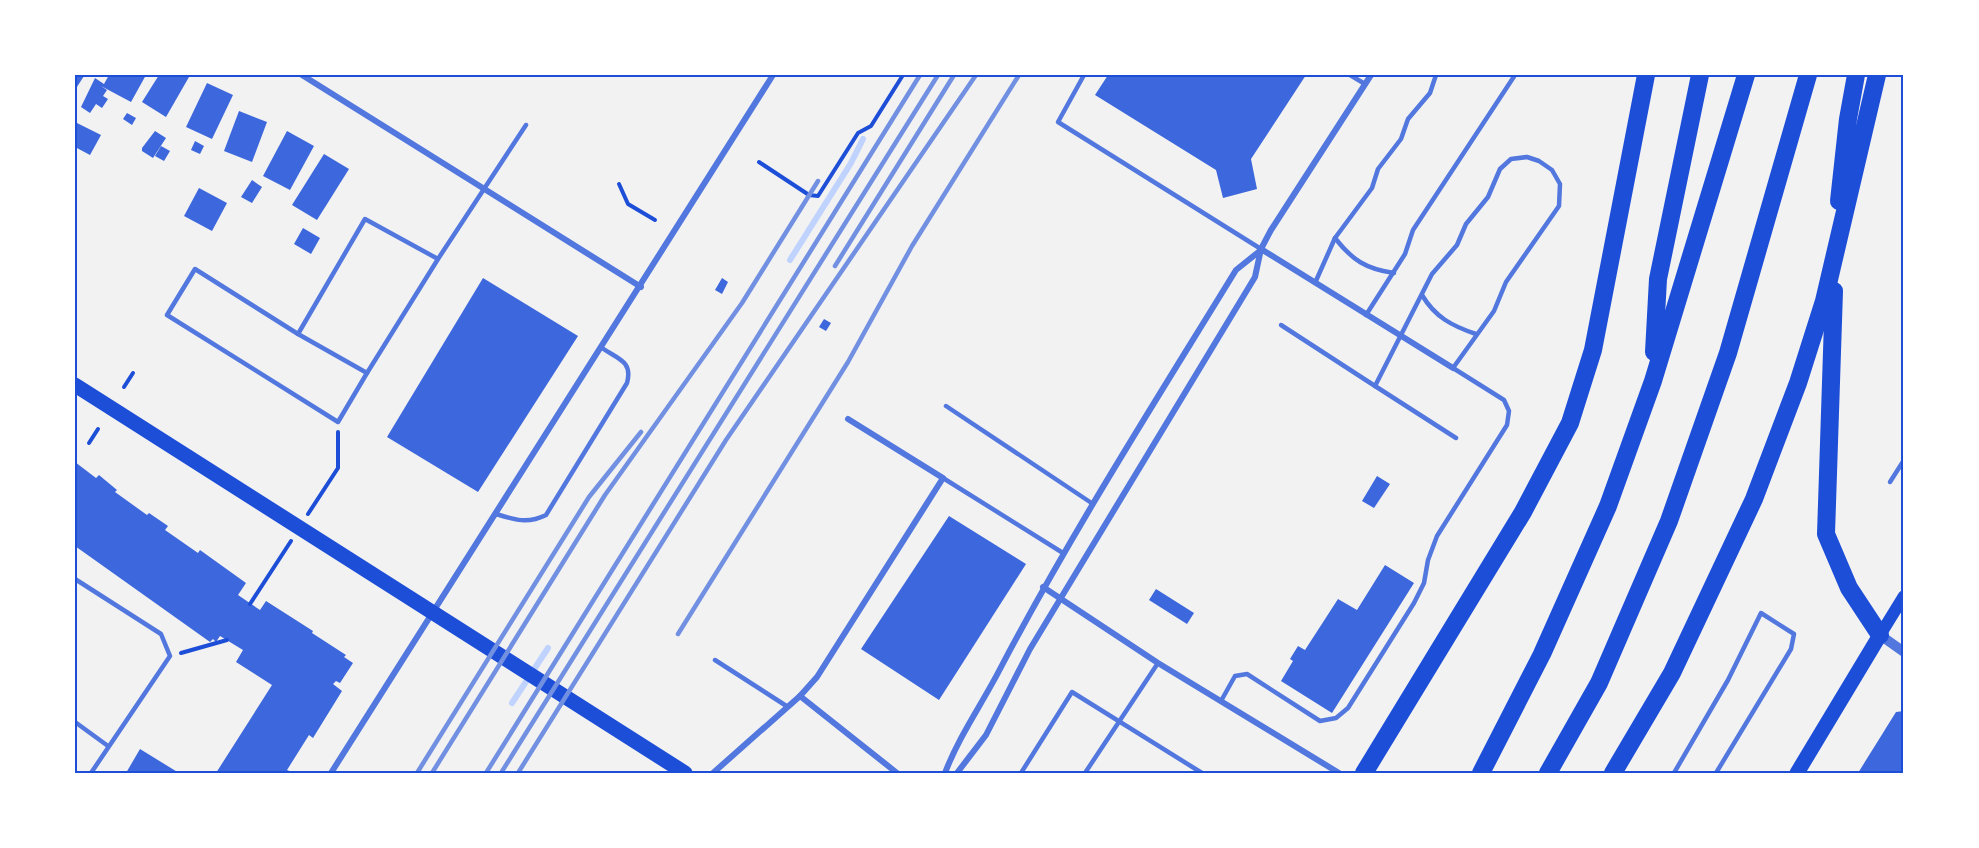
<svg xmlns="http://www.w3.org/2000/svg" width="1979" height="848" viewBox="0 0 1979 848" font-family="'Work Sans',sans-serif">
<rect width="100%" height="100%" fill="#f2f2f2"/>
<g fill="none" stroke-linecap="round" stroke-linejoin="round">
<g stroke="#bfd3fe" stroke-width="6">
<polyline points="790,260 851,163 863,139"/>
<polyline points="512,703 548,648"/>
</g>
</g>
<g fill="#3d67dc">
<polygon points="75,75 84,76 75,90"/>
<polygon points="109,75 146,75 131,102 101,86 107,90 103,96 108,99 102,108 96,104 90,113 81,107 95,78 104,84"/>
<polygon points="159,75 189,77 166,117 142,102"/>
<polygon points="1108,75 1306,75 1251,159 1257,189 1223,198 1216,170 1095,95"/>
<polygon points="207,83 233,95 212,139 186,127"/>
<polygon points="239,111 267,122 252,162 224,151"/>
<polygon points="127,113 136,118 132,125 123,119"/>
<polygon points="75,122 101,135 90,155 75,147"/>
<polygon points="155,131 166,138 153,158 142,151 142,148"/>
<polygon points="287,131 314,146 290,190 263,176"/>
<polygon points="195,141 204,146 200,154 191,150"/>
<polygon points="161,146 170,151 164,161 155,156"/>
<polygon points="324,154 349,169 317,220 292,205"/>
<polygon points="252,180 262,187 252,203 241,197"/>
<polygon points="199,188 227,203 212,231 184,216"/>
<polygon points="303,228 320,238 311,254 294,244"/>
<polygon points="483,278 578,336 478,492 387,437"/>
<polygon points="722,278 728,282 722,294 715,290"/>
<polygon points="824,319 831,323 826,331 819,327"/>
<polygon points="75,462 96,478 99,475 117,490 115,492 147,515 149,513 168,526 165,530 198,553 200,550 246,583 238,595 260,610 266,601 313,631 312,633 346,655 344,657 353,663 340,683 336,681 333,684 342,691 313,738 309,735 287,770 294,773 216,773 272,685 236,662 243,650 220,636 216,642 213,639 210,642 75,546"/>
<polygon points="1377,476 1390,484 1374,508 1362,501"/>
<polygon points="949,516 1026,564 939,700 861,649"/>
<polygon points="1385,565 1414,583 1332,713 1281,681 1293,661 1290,659 1298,646 1305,650 1338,599 1357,610"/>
<polygon points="1156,589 1194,613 1187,624 1149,600"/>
<polygon points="1904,711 1904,773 1858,773 1896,712"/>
<polygon points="140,749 179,773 126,773"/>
</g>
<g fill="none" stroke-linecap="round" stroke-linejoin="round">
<g stroke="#1d4ed8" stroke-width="4">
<polyline points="759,162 809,195 818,196 858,133 871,126 903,75"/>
<polyline points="619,184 628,204 655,220"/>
<polyline points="124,387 133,373"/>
<polyline points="89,443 98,429"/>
<polyline points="308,514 338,468 338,432"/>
<polyline points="250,604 291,541"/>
<polyline points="181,653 227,640"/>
</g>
<g stroke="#5277de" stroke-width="4.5">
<polyline points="1084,75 1058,122 1261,249"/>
<polyline points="1350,75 1365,84"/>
<path d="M1335,238C1352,260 1366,269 1394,273"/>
<polyline points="438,259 367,373 298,334 365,219 438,259 526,125"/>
<polyline points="1315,283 1335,238 1372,188 1378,169 1401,139 1408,119 1430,93 1436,75"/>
<path d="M1422,295C1435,317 1452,326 1476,334"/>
<polyline points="1366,315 1405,254 1413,230 1515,75"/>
<polyline points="1281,325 1375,386"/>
<polyline points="298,334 195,269 167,315 338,422 367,373"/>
<polyline points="946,406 1093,504"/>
<polyline points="943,478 1063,553"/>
<polyline points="1890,482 1904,460"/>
<path d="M496,514C515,520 528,524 546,515L627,383C633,361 618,359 602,348"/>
<polyline points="75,579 161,634 170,656 91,773"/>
<polyline points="715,660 788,707"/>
<polyline points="1221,701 1235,676 1247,674 1320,721 1336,718 1348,708 1414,603 1424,583 1428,560 1437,536 1507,425 1509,411 1504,400 1453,368 1494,311 1506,282 1559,206 1560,184 1552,170 1539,161 1527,157 1511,159 1500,169 1488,197 1466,224 1457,245 1432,274 1375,386 1456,438"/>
<polyline points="75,722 108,746"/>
<polyline points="1021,773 1072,692 1202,773"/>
<polyline points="1085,773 1158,663"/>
<polyline points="1674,773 1728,680 1761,613 1794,634 1791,649 1716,773"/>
</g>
<g stroke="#5277de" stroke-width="6">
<polyline points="302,75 641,287"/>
<polyline points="1261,249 1453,368"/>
<polyline points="1043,587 1158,663 1339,773"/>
<polyline points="800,696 897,773"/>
<polyline points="331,773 773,75"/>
<polyline points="713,773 800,696 817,677 943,478 848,419"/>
<path d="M945,773C959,736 982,704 1000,669C1072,532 1155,402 1236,270L1261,250"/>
<polyline points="957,773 986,735 1030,649 1255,277 1261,249 1271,230 1371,75"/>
</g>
<polyline stroke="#5277de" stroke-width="10" points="1880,635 1904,652"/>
<polyline stroke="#1d4ed8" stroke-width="12" points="1880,635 1904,596"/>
<g stroke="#1d4ed8" stroke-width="15">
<polyline points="75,385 685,773"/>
<polyline points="1797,773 1880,635"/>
</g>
<g stroke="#1d4ed8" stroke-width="18">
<polyline points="1839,201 1848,119 1856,75"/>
<polyline points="1834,291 1826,534 1849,588 1880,635"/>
<polyline points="1654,352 1658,279 1700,75"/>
<polyline points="1364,773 1523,512 1570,423 1593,350 1646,75"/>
<polyline points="1481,773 1542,654 1608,506 1653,381 1746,75"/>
<polyline points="1548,773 1599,683 1669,521 1728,353 1808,75"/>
<polyline points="1613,773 1672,673 1754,499 1798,383 1824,301 1877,75"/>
</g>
<g stroke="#7290e2" stroke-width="4.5">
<polyline points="835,266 954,75"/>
<polyline points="678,634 848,362 912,246 1019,75"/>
<polyline points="417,773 589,497 641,432"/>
<polyline points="432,773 605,495 742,303 818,181"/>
<polyline points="486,773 920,75"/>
<polyline points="501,773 938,75"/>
<polyline points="518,773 726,440 976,75"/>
</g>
</g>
<rect width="1979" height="848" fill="none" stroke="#ffffff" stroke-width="153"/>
<rect x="76" y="76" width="1826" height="696" fill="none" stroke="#1d4ed8" stroke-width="2"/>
</svg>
